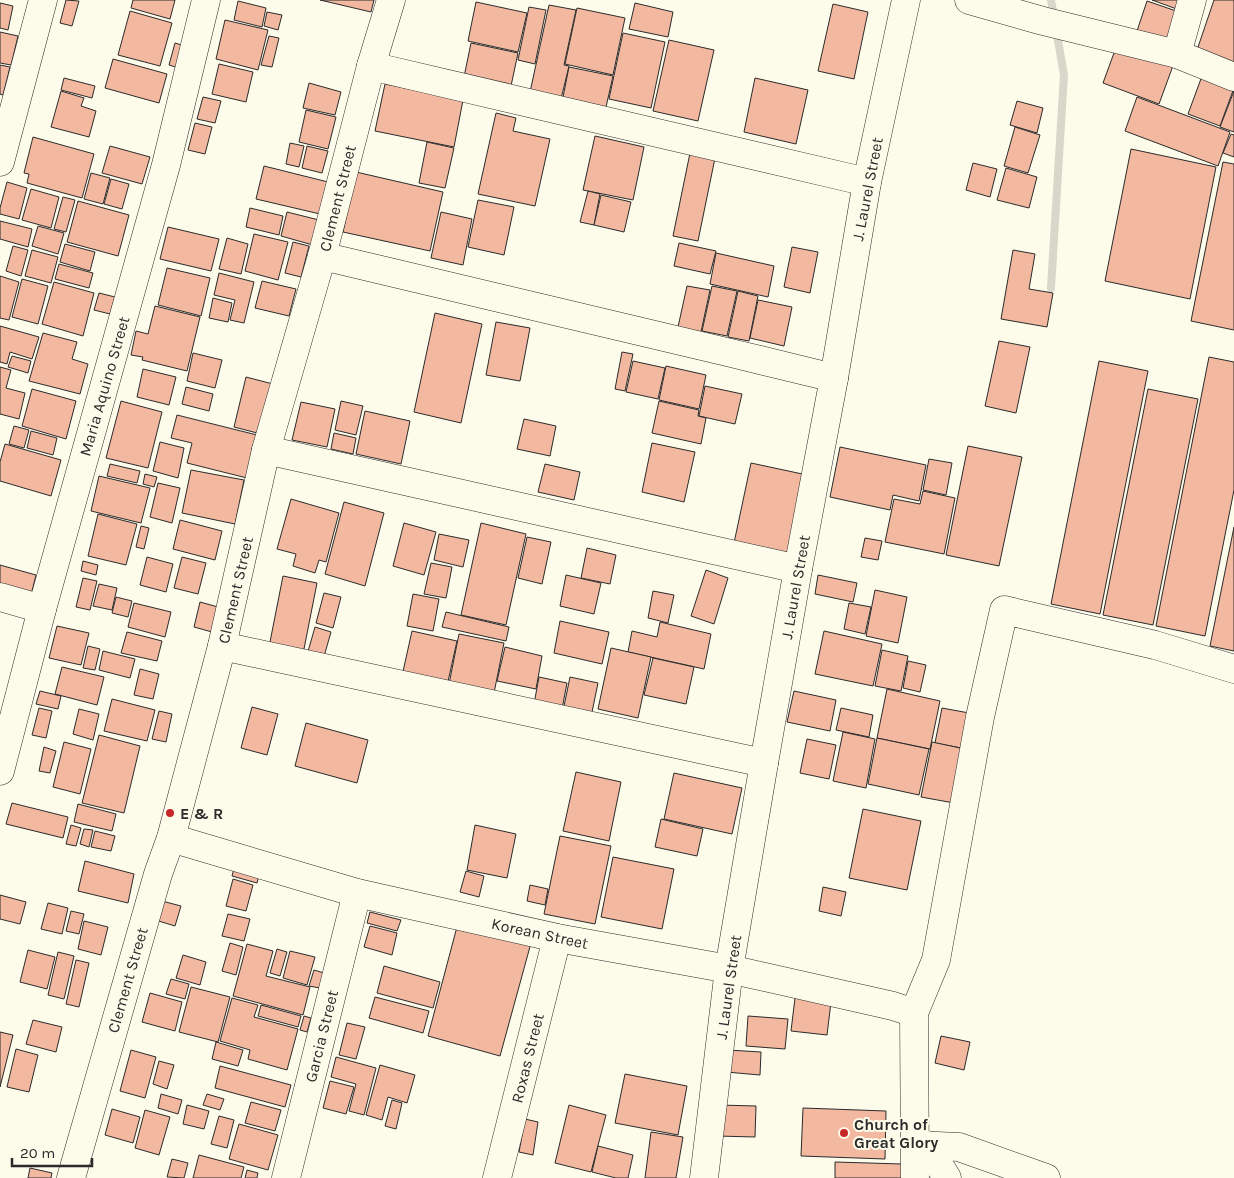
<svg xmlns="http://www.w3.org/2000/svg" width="1234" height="1178" viewBox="0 0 1234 1178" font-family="Karla,sans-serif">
<rect width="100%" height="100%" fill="#fdfbea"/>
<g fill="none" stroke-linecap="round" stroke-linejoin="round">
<g stroke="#d8d7c9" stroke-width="8">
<polyline points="1051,0 1054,17"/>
<polyline points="1051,288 1064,75 1056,29"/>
</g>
</g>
<g fill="#f2b8a0" stroke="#2b2b2b">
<polygon points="66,0 79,1 72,26 60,23"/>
<polygon points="133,0 175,0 170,19 131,8"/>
<polygon points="320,0 374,0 371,12"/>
<polygon points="1152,0 1189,0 1185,12"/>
<polygon points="1214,0 1234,0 1234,66 1196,53"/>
<polygon points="238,1 266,8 262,27 234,20"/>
<polygon points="1147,1 1182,13 1170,46 1136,34"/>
<polygon points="476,2 527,13 518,52 468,41"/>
<polygon points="0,3 13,6 8,30 0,28"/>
<polygon points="635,3 673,12 668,37 629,29"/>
<polygon points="833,4 868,12 854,79 818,71"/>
<polygon points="549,5 576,10 564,65 569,66 561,99 530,92"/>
<polygon points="529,7 546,10 535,64 518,60"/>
<polygon points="577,8 625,18 613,75 565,64"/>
<polygon points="130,11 172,23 160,66 118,55"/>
<polygon points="267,12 282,15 278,30 264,26"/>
<polygon points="225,20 268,30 258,70 216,59"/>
<polygon points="0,32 18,36 11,65 0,63"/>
<polygon points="623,33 665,42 651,108 609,99"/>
<polygon points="269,36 279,38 272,67 261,65"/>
<polygon points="669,40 714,50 698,121 653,111"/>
<polygon points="1118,42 1174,63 1159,104 1103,83"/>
<polygon points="175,43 188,47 182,69 169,65"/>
<polygon points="471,43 518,53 511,86 464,77"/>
<polygon points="113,59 167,74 159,103 105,88"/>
<polygon points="219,64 253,72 246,102 212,94"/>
<polygon points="0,65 10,67 3,95 0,94"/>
<polygon points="569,67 613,76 606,107 563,97"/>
<polygon points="1202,76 1234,88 1220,126 1188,114"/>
<polygon points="64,78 95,86 92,98 61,90"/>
<polygon points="755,78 808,90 796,144 744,132"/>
<polygon points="309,83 341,92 335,115 303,108"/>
<polygon points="385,84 463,100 454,147 375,131"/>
<polygon points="61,91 84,98 81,106 96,111 89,137 51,127"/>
<polygon points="1234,91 1234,132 1220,127"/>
<polygon points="203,97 221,101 215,123 197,119"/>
<polygon points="1137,97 1230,132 1218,166 1125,131"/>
<polygon points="1017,101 1043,108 1037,133 1010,125"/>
<polygon points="306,110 336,117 328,149 299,142"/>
<polygon points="496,113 516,118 513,131 550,139 535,206 478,194"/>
<polygon points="195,123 212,127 205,154 188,150"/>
<polygon points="1015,127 1040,135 1028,173 1004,166"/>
<polygon points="1231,134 1234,135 1234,157 1223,153"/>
<polygon points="595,136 644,147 633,200 583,190"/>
<polygon points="33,137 94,154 82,198 27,183 29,174 24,173"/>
<polygon points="427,142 454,148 445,188 419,183"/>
<polygon points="290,143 304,146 299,167 286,164"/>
<polygon points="110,146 150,157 142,184 102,173"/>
<polygon points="307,146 328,151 322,173 302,168"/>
<polygon points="1131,149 1216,167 1190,299 1105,281"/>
<polygon points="690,153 715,158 698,241 673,236"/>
<polygon points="1223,162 1234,164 1234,330 1191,321"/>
<polygon points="973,163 997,169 990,197 966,190"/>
<polygon points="264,166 328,182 320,214 256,199"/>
<polygon points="1006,168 1037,177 1029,208 997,200"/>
<polygon points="356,172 443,192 430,251 343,232"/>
<polygon points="91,173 110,178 103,204 84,199"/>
<polygon points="111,179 129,184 122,209 104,204"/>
<polygon points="7,182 27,188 19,219 0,214 0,208"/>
<polygon points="31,189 59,197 51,228 22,220"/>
<polygon points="588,191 600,194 594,225 580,222"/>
<polygon points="601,195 631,202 624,232 594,225"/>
<polygon points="63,197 75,200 66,232 54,229"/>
<polygon points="478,200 514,207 504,255 468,247"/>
<polygon points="78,201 129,215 118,256 67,242"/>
<polygon points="250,208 283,216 279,235 246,227"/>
<polygon points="287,212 319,220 313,245 281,236"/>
<polygon points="441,212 472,219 463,265 431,258"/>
<polygon points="0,221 32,229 28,247 0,239"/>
<polygon points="38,226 64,233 58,254 32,246"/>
<polygon points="168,227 219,239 211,271 160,259"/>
<polygon points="254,234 288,242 278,280 245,271"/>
<polygon points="227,238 248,244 241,274 219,269"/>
<polygon points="293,242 309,246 301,277 285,273"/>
<polygon points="679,243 716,251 710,274 674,266"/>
<polygon points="65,244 95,252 90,271 60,262"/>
<polygon points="13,246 28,250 21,276 6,271"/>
<polygon points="792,247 818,252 810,293 784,287"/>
<polygon points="32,250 58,257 51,283 25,276"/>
<polygon points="1013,250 1035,254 1029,289 1053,293 1047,327 1001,319"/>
<polygon points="716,253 774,266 768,297 710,284"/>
<polygon points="59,264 93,273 89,288 55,279"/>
<polygon points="167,268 210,278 201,316 158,305"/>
<polygon points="219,273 254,282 244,323 230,320 235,300 214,295"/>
<polygon points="0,276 19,282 9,320 0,318"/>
<polygon points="22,279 48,286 38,324 12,317"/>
<polygon points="262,281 296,289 289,316 255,308"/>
<polygon points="54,282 94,293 83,336 42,324"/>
<polygon points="687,286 710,290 701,332 678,327"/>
<polygon points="712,286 737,291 727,336 702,331"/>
<polygon points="738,291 758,296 749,341 728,337"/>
<polygon points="99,293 115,297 110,314 94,310"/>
<polygon points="213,298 232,303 228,322 209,318"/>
<polygon points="758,300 792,307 784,346 750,338"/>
<polygon points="155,306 200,317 187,371 142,360 143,357 131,355 136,331 148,334"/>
<polygon points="435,313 482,324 461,423 414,412"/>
<polygon points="496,322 530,328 520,381 486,375"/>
<polygon points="0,326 39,337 32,359 10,352 7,364 0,362"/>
<polygon points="43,333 77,342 72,359 88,364 80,394 29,381"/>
<polygon points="999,341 1030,347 1016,413 985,406"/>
<polygon points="622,352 633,354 625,391 615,389"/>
<polygon points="193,353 222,360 215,388 187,381"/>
<polygon points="12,356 31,361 28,373 8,367"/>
<polygon points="1209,357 1234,362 1234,490 1205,636 1156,626"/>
<polygon points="633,361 665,368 658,399 626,392"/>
<polygon points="1099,361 1148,371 1100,614 1051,604"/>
<polygon points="666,366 706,375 699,409 659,400"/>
<polygon points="0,367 11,370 6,388 25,393 19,419 0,414"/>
<polygon points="143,369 176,377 169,405 137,397"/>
<polygon points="246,377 273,384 261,434 234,427"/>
<polygon points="705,386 742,394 735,424 699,416"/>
<polygon points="186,387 213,394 209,411 182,404"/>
<polygon points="32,389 76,401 66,439 22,426"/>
<polygon points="1148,389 1198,399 1153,625 1103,615"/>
<polygon points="121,401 162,412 148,468 106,458"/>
<polygon points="341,401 363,406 356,435 335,430"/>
<polygon points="659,401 699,410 698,416 706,418 701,444 652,433"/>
<polygon points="301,402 335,409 327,447 292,440"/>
<polygon points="365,411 410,421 401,464 356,454"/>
<polygon points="177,415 265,437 255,480 187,463 192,443 171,438"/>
<polygon points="524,419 556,426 550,456 517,449"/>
<polygon points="14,426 29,430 24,448 9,444"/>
<polygon points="31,431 57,438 53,455 27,448"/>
<polygon points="334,433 356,438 353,454 331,449"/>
<polygon points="160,442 184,448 178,478 153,471"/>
<polygon points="652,443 695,452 684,502 642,492"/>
<polygon points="5,444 61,460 51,496 0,481 0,462"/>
<polygon points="968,446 1022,457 999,566 946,555"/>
<polygon points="840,447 926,465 919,501 893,495 890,510 830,497"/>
<polygon points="929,459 952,463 946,495 923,490"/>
<polygon points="751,463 807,475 790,555 734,543"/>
<polygon points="110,464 140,471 137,483 107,476"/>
<polygon points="545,464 580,472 574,500 538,492"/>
<polygon points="191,470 244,480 235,524 182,513"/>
<polygon points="145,474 157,477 154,487 143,484"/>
<polygon points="99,476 150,488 141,523 91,511"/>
<polygon points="158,483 180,488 172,523 150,517"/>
<polygon points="923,491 955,498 944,554 885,542 894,499 920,504"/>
<polygon points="291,499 339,513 326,562 319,560 315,573 293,566 296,554 277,549"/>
<polygon points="344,502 384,513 365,586 325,574"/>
<polygon points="98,514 137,524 126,565 88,556"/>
<polygon points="180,520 222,531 215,560 173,549"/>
<polygon points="404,523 436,532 424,575 393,566"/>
<polygon points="481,523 526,534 506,625 461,615"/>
<polygon points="141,526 149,528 144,549 136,547"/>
<polygon points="1234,527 1234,651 1210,646"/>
<polygon points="439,534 469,540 463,567 434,560"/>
<polygon points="527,537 551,542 542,584 518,578"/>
<polygon points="865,538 882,541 878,560 861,557"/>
<polygon points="587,548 616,555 610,584 581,578"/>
<polygon points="147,557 173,564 166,592 140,585"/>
<polygon points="182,557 206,563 198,594 174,588"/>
<polygon points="83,561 98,565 96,575 81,571"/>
<polygon points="431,563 452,567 446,598 424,594"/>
<polygon points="0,565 36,575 31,595 0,586"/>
<polygon points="706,570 728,578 714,624 691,616"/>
<polygon points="566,575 601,583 594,614 560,606"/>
<polygon points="818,575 857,583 853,602 815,594"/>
<polygon points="283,576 317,583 302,659 268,652"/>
<polygon points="83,578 97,581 90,610 76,607"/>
<polygon points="99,584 117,588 112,610 93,606"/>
<polygon points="875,590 907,597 898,643 866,636"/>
<polygon points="653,591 674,595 668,623 648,618"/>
<polygon points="324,593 341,597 333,628 316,623"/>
<polygon points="413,594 439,599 433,631 407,626"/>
<polygon points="116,597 132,601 128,617 112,613"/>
<polygon points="200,602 218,607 212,632 194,627"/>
<polygon points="134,603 171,612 165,637 128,627"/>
<polygon points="849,603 871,607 865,634 844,629"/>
<polygon points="446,612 509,627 506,641 442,627"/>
<polygon points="560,621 609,632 602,664 554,653"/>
<polygon points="660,622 711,634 704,669 628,652 632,631 657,637"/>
<polygon points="57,626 89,633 81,665 49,658"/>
<polygon points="315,627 331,632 323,660 307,655"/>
<polygon points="412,631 457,641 447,686 402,676"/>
<polygon points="824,631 882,644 873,686 815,674"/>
<polygon points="127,632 162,641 157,661 121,653"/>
<polygon points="459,634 504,643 493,698 448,689"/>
<polygon points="88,646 100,649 95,670 83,668"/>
<polygon points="505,647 542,656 536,689 497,681"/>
<polygon points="611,648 651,657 638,718 598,709"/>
<polygon points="882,650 908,656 901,691 875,686"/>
<polygon points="103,651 135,659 130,678 99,670"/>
<polygon points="653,658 694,667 686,704 644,695"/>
<polygon points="908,661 926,665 920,692 903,688"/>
<polygon points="62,667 104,677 97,705 55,694"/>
<polygon points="140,669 159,674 153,699 134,695"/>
<polygon points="539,677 567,683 562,709 534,704"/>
<polygon points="570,677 598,683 591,717 563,711"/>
<polygon points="887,689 940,701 930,749 877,738"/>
<polygon points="40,691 61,696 58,709 36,704"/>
<polygon points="794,691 836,700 830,731 787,722"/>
<polygon points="112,699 155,710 147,741 104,731"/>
<polygon points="252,707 278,714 267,755 241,748"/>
<polygon points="39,708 52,711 46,738 32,735"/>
<polygon points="841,708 873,715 869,737 836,730"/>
<polygon points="942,708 969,713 961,748 935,743"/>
<polygon points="79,709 99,714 93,740 73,734"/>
<polygon points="159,711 172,714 166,742 152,739"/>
<polygon points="306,723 368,740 357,783 295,766"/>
<polygon points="843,732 875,739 866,788 833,781"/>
<polygon points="99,735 140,746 124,813 82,803"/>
<polygon points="877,738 929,749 919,795 868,784"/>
<polygon points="807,739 836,745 829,779 800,773"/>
<polygon points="64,742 91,749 80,794 53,787"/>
<polygon points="932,742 965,749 954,803 921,797"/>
<polygon points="44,747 56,751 50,773 39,771"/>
<polygon points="576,772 621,782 609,841 563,831"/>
<polygon points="674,773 742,788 732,834 664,819"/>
<polygon points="12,803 68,817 63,838 6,824"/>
<polygon points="78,804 116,814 112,831 74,822"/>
<polygon points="863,809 921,821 907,890 849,878"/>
<polygon points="661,819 703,829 697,856 655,847"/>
<polygon points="71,825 81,828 76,846 66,844"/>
<polygon points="475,825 516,834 507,878 467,870"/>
<polygon points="84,829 93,830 89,847 80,844"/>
<polygon points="95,831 115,836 111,851 91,847"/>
<polygon points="560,836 611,846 595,924 544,914"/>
<polygon points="613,857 674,869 662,929 601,917"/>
<polygon points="85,861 134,874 128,903 78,891"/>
<polygon points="236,861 261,868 257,883 232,876"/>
<polygon points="466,871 484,876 479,897 460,892"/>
<polygon points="233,879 253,885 246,911 226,906"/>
<polygon points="530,885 548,889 545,905 527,901"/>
<polygon points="823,887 846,892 841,916 819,911"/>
<polygon points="0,895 26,902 20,924 0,919"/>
<polygon points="158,900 181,906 175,926 152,919"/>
<polygon points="48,903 68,908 62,934 41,929"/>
<polygon points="71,911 84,914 79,934 66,931"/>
<polygon points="370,912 401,920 397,931 367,923"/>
<polygon points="228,914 250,919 244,941 222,936"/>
<polygon points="84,921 108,927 101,955 78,949"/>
<polygon points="458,923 531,943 500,1056 428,1036"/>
<polygon points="370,926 397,933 392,955 364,947"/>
<polygon points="230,943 243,947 236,975 222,971"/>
<polygon points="247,944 273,951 266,976 310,987 303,1015 233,996"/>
<polygon points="277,949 287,952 280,976 270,973"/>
<polygon points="28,950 55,957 47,989 20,982"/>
<polygon points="290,951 315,957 307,985 283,978"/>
<polygon points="58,952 74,956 64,999 48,995"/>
<polygon points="183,955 206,962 200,985 176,978"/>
<polygon points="76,960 89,963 79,1007 66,1004"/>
<polygon points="384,966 440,982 433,1008 377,993"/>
<polygon points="314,970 324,973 320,988 309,986"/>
<polygon points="171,979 189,984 185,999 166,994"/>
<polygon points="191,987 230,997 218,1042 179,1032"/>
<polygon points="150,993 182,1002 175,1031 142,1022"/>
<polygon points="375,997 429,1011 423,1033 369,1018"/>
<polygon points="232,998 258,1005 254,1017 298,1029 287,1070 248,1059 250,1050 220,1041"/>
<polygon points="795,998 831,1002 827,1035 791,1031"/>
<polygon points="261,1005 301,1016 298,1027 258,1016"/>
<polygon points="304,1016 311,1018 307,1032 300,1030"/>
<polygon points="748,1016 788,1019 785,1049 746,1046"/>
<polygon points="33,1020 62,1027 56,1052 26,1044"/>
<polygon points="347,1023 365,1027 356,1059 339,1055"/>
<polygon points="0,1032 13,1035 0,1087"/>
<polygon points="941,1036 970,1042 964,1070 935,1063"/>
<polygon points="216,1042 243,1050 238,1066 212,1059"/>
<polygon points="16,1049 38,1055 29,1092 7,1087"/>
<polygon points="131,1050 156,1057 145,1098 120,1091"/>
<polygon points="728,1050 761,1052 760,1075 726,1072"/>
<polygon points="336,1057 376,1068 364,1115 349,1111 356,1084 331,1077"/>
<polygon points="159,1061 174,1065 167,1089 153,1084"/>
<polygon points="380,1065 415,1075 407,1103 388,1097 382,1120 366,1115"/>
<polygon points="220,1066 291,1085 285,1107 215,1088"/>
<polygon points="625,1074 687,1086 678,1135 615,1123"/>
<polygon points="330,1081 354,1087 346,1114 323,1108"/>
<polygon points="161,1094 182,1100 178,1114 158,1108"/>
<polygon points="207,1094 224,1099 220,1110 203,1105"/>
<polygon points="392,1100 402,1103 396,1129 385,1126"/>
<polygon points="251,1102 281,1110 275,1131 245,1123"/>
<polygon points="187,1105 209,1111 204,1129 183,1124"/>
<polygon points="569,1105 606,1115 591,1172 555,1163"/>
<polygon points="718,1105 756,1106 755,1137 717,1136"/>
<polygon points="803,1108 886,1111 885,1159 801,1156"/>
<polygon points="112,1109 140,1117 133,1143 105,1135"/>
<polygon points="145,1110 170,1117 159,1155 135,1148"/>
<polygon points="219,1116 234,1120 227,1148 211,1144"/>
<polygon points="525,1119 538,1122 533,1155 519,1152"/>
<polygon points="239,1124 278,1135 268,1170 229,1159"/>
<polygon points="651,1132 683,1137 676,1178 645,1178"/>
<polygon points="598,1146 633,1155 628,1178 616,1178 592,1172"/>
<polygon points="199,1155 244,1167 241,1178 193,1178"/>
<polygon points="172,1159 188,1163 184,1178 167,1177"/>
<polygon points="835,1162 902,1164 902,1178 835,1178"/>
<polygon points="30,1168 52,1173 51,1178 28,1178"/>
<polygon points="247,1170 258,1173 257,1178 245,1178"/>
</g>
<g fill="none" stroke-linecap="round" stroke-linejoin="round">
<defs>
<g id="minor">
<polyline points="969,0 1043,21 1177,54 1234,77"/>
<polyline points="1177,54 1192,0"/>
<polyline points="371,66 867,182"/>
<polyline points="0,162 43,0"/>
<polyline points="322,256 731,353 834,378"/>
<polyline points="266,450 798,569"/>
<polyline points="0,597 42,609"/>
<polyline points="222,646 764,763"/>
<polyline points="0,771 42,609 166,165 206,0"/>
<polyline points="171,838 357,893 557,938 729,969 893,1006 914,1013"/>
<polyline points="915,1145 959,1147 1046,1178"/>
<polyline points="927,1145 947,1178"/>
<polyline points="71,1178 158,874 171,838 222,646 266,450 322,256 371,66 391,0"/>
<polyline points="286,1178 357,893"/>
<polyline points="497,1178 557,938"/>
<polyline points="704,1178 729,969 764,763 798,569 834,378 867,182 906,0"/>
<polyline points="915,1178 914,1013 936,960 980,717 1004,610 1155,645 1234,669"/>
</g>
</defs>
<use href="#minor" stroke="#2b2b2b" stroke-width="29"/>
<use href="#minor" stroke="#fdfbea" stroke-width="28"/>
</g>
<g fill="#c62828" stroke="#fdfbea" stroke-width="2">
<circle cx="170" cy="813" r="5"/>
<circle cx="844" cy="1133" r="5"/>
</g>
<g text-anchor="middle" stroke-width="4" stroke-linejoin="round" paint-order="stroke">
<g font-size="16" fill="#2b2b2b" stroke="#fdfbea">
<text transform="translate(867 189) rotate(-79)" y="6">J. Laurel Street</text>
<text transform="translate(337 198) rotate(-76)" y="6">Clement Street</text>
<text transform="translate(104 386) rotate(-74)" y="6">Maria Aquino Street</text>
<text transform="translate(795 587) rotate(-80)" y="6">J. Laurel Street</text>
<text transform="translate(235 590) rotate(-77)" y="6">Clement Street</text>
<text transform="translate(540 933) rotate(12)" y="6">Korean Street</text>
<text transform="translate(127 980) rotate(-74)" y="6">Clement Street</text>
<text transform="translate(728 987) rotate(-82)" y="6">J. Laurel Street</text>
<text transform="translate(321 1036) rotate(-76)" y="6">Garcia Street</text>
<text transform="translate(527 1058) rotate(-76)" y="6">Roxas Street</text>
</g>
<g font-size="16" font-weight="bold" fill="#2b2b2b" stroke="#fdfbea" text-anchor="start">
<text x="180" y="819">E &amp; R</text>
<text x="854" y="1130">Church of<tspan x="854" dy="18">Great Glory</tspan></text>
</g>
</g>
<path d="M12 1158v8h80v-8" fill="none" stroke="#2b2b2b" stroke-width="2.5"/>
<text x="20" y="1158" font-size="15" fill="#2b2b2b" stroke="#fdfbea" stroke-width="4" paint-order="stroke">20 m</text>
</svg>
